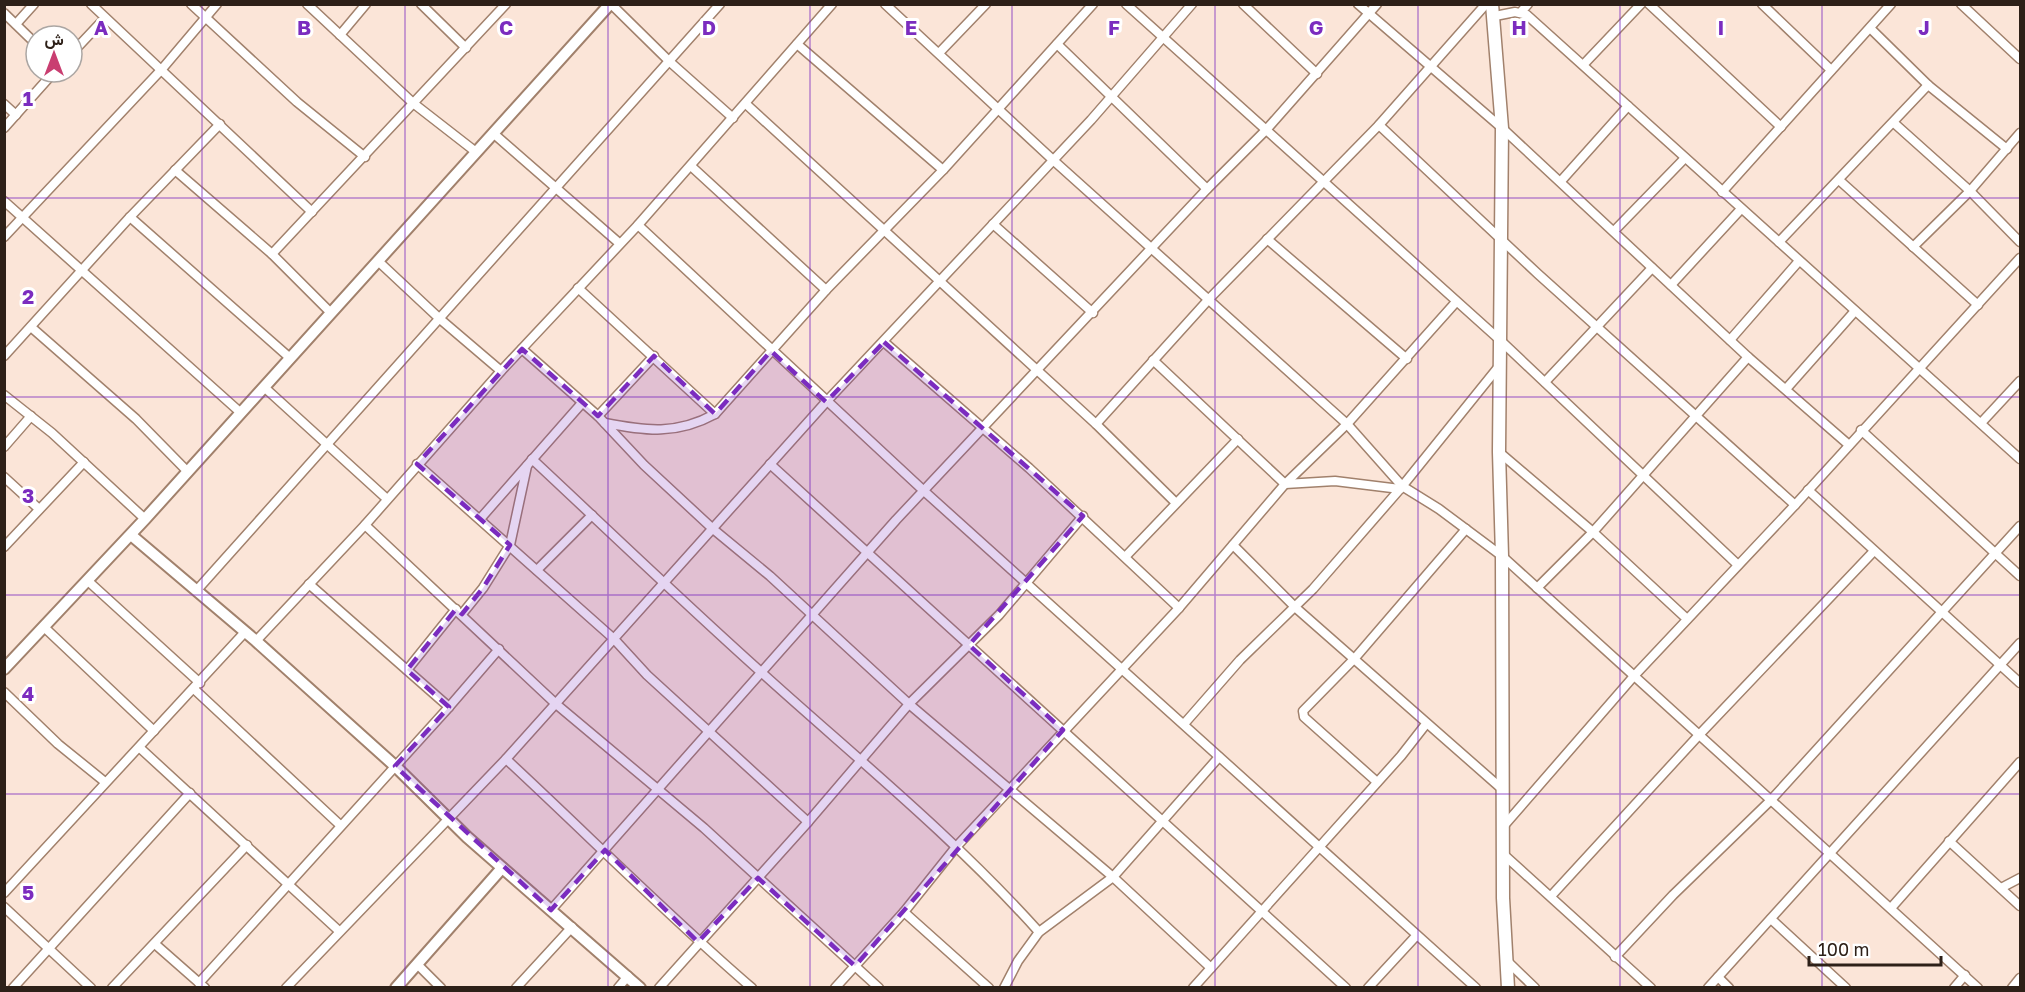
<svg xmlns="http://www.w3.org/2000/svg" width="2025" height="992" viewBox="0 0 2025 992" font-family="'Golos Text',Vazirmatn,sans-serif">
<rect width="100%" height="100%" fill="#fbe5d8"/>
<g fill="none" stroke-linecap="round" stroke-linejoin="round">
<defs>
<g id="minor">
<polyline points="91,4 312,212"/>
<polyline points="191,4 297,102 365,157"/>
<polyline points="307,4 413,103 476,152"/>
<polyline points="421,4 466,48"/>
<polyline points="611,4 670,62 733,118"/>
<polyline points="885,4 1053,160 1347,424 1402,486 1439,509 1502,556 1978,988"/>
<polyline points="1126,4 1501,341 1738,565"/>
<polyline points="1243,4 1317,74"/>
<polyline points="1358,4 1502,128 1748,357 1849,445"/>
<polyline points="1649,4 1781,127"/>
<polyline points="1762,4 1831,70"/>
<polyline points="1961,4 2020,59"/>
<polyline points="1521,12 1528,4"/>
<polyline points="4,13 36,44"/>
<polyline points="1495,16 1515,12 1527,15 2020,459"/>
<polyline points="16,24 34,4"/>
<polyline points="1870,28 1928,85 2007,149"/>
<polyline points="340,35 366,4"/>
<polyline points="797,44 943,170"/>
<polyline points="1057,44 1207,189"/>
<polyline points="72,53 105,18"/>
<polyline points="939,53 986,4"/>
<polyline points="1584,64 1641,4"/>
<polyline points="4,104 16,115"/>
<polyline points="746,104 1096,424 1176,503"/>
<polyline points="1894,123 1970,191 2020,242"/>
<polyline points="1379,125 1538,274 1795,505"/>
<polyline points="4,128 54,72"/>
<polyline points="493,133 619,243"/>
<polyline points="692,167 826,290"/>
<polyline points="175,170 272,254 330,312"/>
<polyline points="1839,180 1978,305"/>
<polyline points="1561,181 1628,106"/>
<polyline points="1722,192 1891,4"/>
<polyline points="4,201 241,413"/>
<polyline points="130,217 290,358"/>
<polyline points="993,224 1093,313"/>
<polyline points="638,225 924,491 1476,988"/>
<polyline points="1614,231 1685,158"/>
<polyline points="4,237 162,69 217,4"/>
<polyline points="1267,239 1407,359"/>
<polyline points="1779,242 1928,85"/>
<polyline points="1913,247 1970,191 2020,133"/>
<polyline points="272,254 506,4"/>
<polyline points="378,261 440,319 501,371"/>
<polyline points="1671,285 1741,209"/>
<polyline points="578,288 715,414"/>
<polyline points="31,327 136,419 188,472"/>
<polyline points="1730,340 1799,261"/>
<polyline points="884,342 1029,468 1179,608"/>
<polyline points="522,349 598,416 644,465 713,529 770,576 909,704 1113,877 1211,968"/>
<polyline points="4,356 130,217 220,124"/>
<polyline points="1153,360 1285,484 1335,481 1400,489"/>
<polyline points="1545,382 1652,268"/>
<polyline points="264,387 387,499"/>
<polyline points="1786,389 1855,311"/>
<polyline points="4,395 52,433 145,519"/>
<polyline points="598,416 654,356"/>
<path d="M605,423C646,431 677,435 715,414L826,290L943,170L1093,4"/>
<polyline points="1981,423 2020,381"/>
<polyline points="1096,424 1209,299 1379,125 1486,4"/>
<polyline points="1861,430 2020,576"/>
<polyline points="4,447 31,416"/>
<polyline points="1499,452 1593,532 1687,619"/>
<path d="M532,459C608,530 684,603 761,672C855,757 954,837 1039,932"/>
<polyline points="417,464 614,639 647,675 808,822"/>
<polyline points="770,464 1346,988"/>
<polyline points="4,477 39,509"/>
<polyline points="1808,490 2020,683"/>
<polyline points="480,519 582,403"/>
<polyline points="365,525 556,704 704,828 879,988"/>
<polyline points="1233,545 1296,608 1502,789"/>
<polyline points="4,547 84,462"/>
<polyline points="1126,556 1238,439"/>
<polyline points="537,570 592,515"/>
<polyline points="88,581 200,683"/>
<polyline points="309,584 449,707"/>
<polyline points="1537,588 1593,532 1748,357"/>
<polyline points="197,590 720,4"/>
<polyline points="462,614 483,588 510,545 527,466"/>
<polyline points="45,628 154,731"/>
<polyline points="256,641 365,525 501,371 638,225 832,4"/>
<polyline points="407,670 456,609"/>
<polyline points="194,689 340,825"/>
<polyline points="4,692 58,744 105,782"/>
<polyline points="1184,724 1240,660 1313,589 1400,489 1500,365"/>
<polyline points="140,748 339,931"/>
<path d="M506,759C588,835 667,915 752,988"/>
<polyline points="1377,782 1304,717 1303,711 1355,658 1466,529"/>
<polyline points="1502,828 1634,676 1795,505 2020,258"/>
<polyline points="1949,841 2020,906"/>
<polyline points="1502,853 1651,988"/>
<polyline points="2001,888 2020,878"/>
<polyline points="4,893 245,632"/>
<polyline points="1552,895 1699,735 1874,551"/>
<polyline points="4,907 91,988"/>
<polyline points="1891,908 2020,762"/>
<polyline points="551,910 896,520 1207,189 1266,130 1377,4"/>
<polyline points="904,912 989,988"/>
<polyline points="1771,919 1846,988"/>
<polyline points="155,944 205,988"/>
<polyline points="1615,957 1673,895 1771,800 2020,526"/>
<polyline points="1506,960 1535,988"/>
<polyline points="417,964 441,988"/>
<polyline points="1718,977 1729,988"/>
<polyline points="199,983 449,707 499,649"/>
<polyline points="13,988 190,793"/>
<polyline points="112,988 247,845"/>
<polyline points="286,988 506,759 826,402 1091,120 1192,4"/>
<polyline points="516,988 572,927"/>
<polyline points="618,988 628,976"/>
<polyline points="659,988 808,822 909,704 999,615 1083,516"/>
<polyline points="835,988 904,912 956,847 1179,608 1285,484 1347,424 1456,302"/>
<polyline points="1004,988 1018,961 1039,932 1113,877 1219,757"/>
<polyline points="1193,988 1401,756 1426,724"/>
<polyline points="1368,988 1416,936"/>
<polyline points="1708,988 2020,643"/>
<polyline points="1954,988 1965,975"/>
<polyline points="2012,988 2020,978"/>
</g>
<g id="tertiary">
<polyline points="131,535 256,641 395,766 467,837 640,988"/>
<polyline points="4,669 145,519 610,4"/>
<polyline points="396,988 502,868"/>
</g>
<polyline id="secondary" points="1492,4 1502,128 1499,452 1502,556 1503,898 1508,988"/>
</defs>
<use href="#minor" stroke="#a1816c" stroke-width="11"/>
<use href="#tertiary" stroke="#a1816c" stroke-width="14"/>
<use href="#secondary" stroke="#a1816c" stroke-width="15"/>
<use href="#minor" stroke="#fff" stroke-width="8"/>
<use href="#tertiary" stroke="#fff" stroke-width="10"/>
<use href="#secondary" stroke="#fff" stroke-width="12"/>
</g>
<path fill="#7b2cbf" fill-opacity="0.2" stroke="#7b2cbf" stroke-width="4.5" stroke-dasharray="12 8" stroke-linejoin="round" d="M884,342L1083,516L969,645L1063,730L855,966L758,878L698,942L605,850L551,910L395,766L449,707L407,670L456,609L462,614L483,588L510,545L417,464L522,349L598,416L654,356L715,414L771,351L826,402Z"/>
<path fill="none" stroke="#7b2cbf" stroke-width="1.5" stroke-opacity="0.55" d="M202,4V988M405,4V988M608,4V988M810,4V988M1012,4V988M1215,4V988M1418,4V988M1620,4V988M1822,4V988M4,198H2020M4,397H2020M4,595H2020M4,794H2020"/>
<g font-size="20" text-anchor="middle" font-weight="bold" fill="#7b2cbf" stroke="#fff" stroke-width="6" stroke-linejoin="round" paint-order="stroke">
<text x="101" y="35">A</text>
<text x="304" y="35">B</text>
<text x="506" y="35">C</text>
<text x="709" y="35">D</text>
<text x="911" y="35">E</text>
<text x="1114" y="35">F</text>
<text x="1316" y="35">G</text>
<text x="1519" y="35">H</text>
<text x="1721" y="35">I</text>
<text x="1924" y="35">J</text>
<text x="28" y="106">1</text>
<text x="28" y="304">2</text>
<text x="28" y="503">3</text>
<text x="28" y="701">4</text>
<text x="28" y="900">5</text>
</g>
<rect width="2025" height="992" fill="none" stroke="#2d2018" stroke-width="12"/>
<g transform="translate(54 54)"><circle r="28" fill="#ffffff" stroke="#aba6a3" stroke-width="1.5"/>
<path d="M0-4.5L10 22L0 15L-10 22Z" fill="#c93e71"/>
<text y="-9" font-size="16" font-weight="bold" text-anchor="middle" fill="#2d2018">ش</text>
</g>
<path d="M1809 956v9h132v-9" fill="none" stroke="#2d2018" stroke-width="3"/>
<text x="1818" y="956" font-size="18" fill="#2d2018" stroke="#ffffff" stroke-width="4.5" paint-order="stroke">100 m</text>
</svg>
